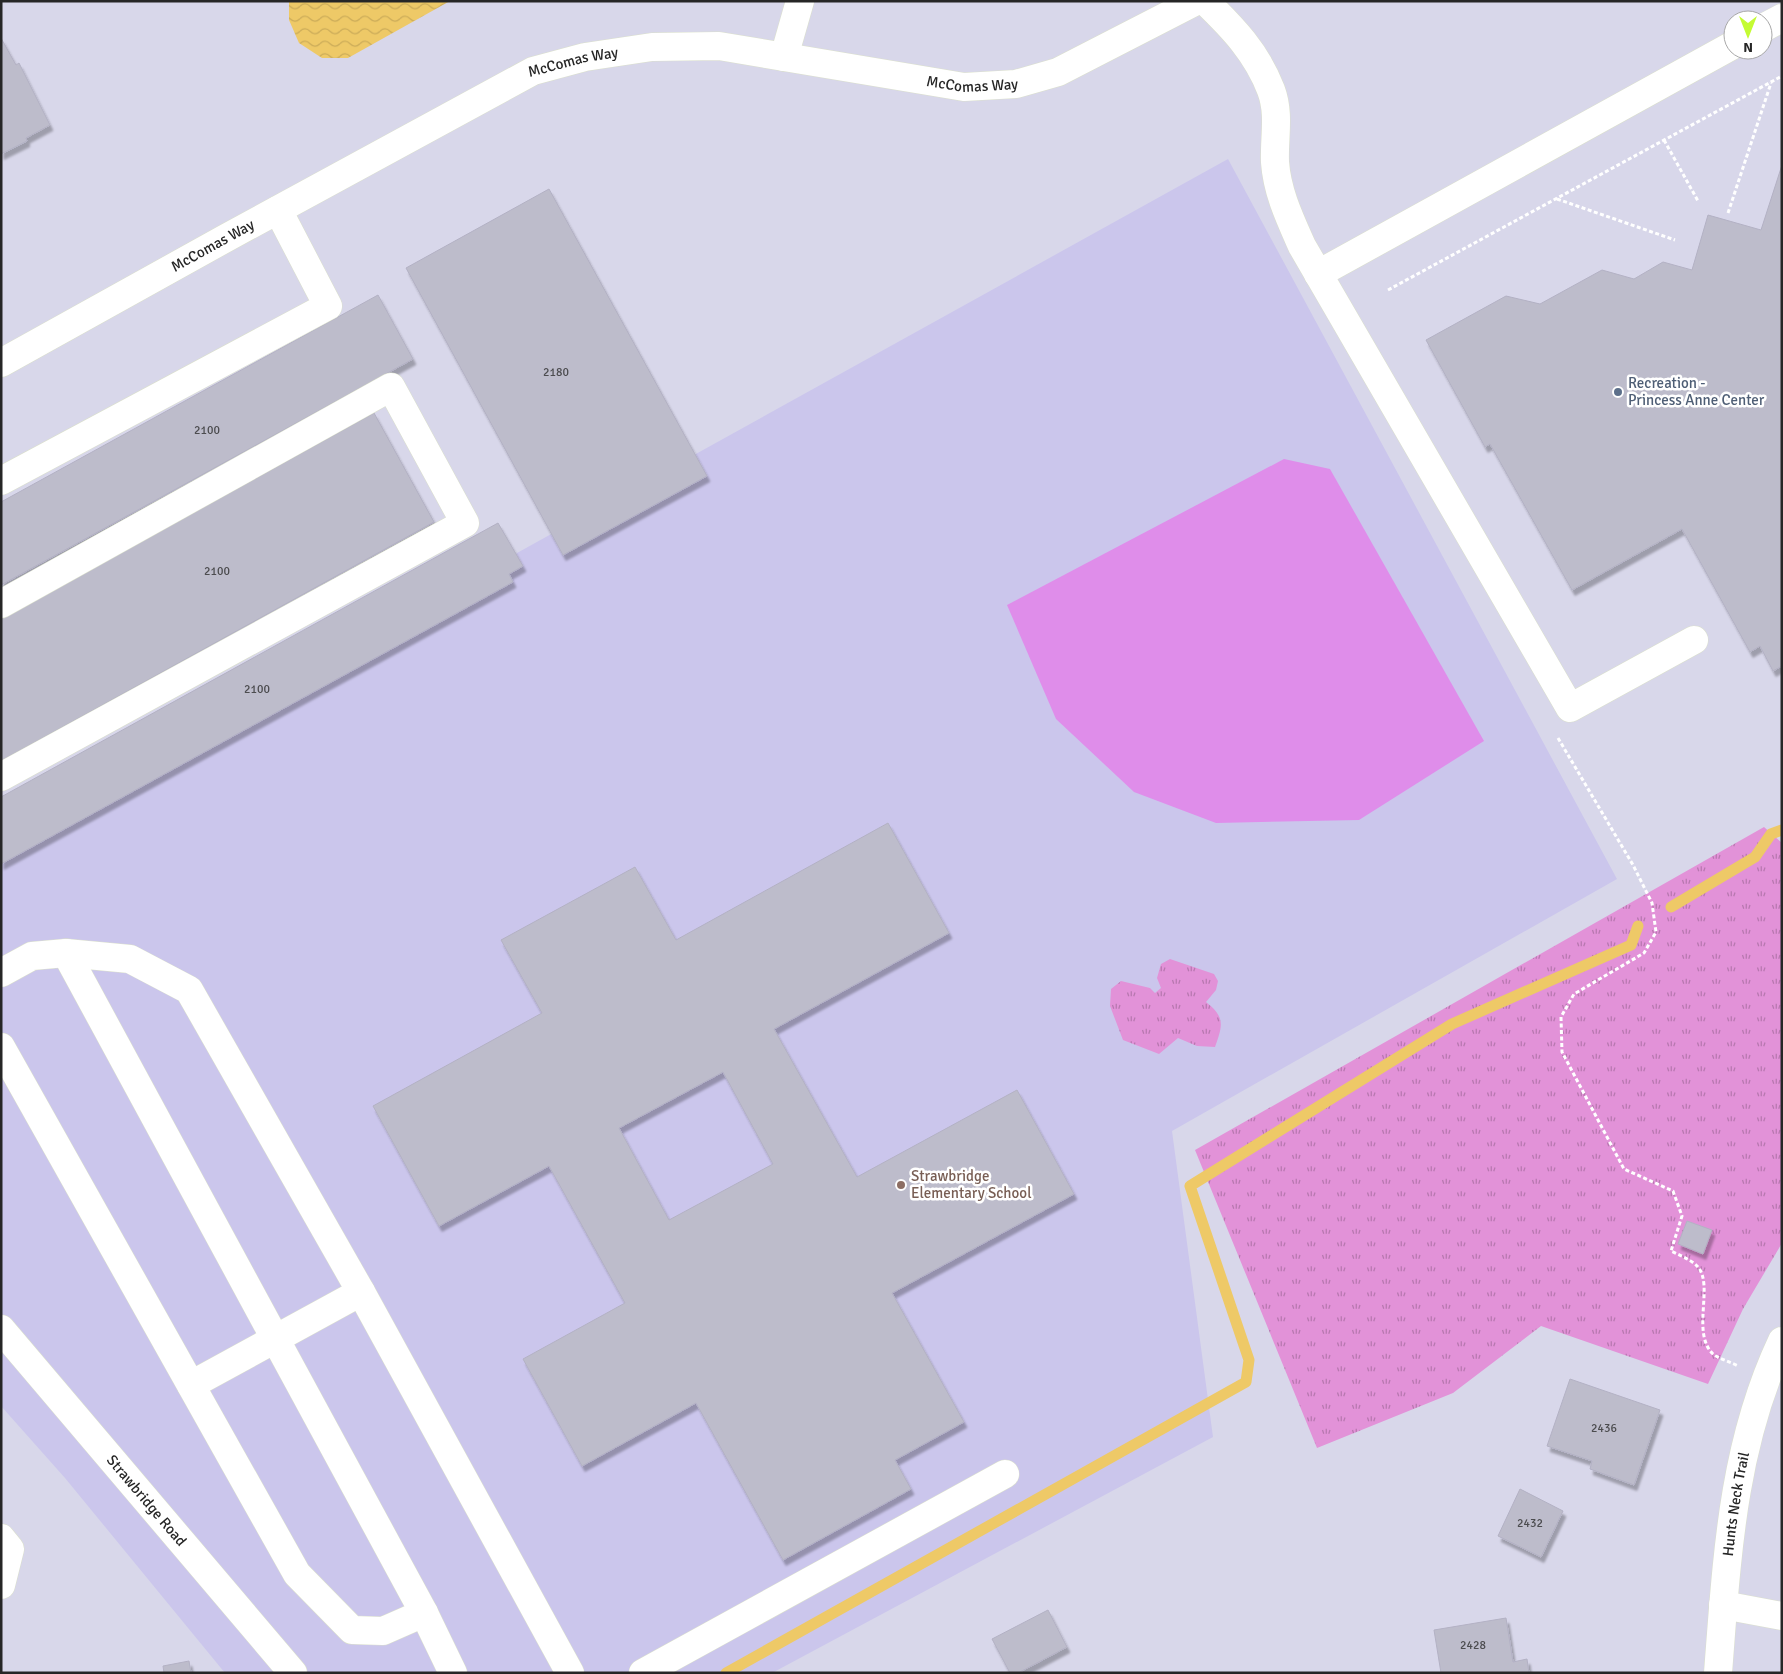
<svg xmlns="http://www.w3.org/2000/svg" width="1783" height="1674" viewBox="0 0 1783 1674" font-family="Signika,sans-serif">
<defs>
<pattern id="grass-tufts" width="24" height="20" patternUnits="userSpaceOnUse" patternTransform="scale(1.25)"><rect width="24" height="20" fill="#e292d8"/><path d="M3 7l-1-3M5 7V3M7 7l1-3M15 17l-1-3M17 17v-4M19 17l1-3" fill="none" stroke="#b777af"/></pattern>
<pattern id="water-waves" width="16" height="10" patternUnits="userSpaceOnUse" patternTransform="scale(1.25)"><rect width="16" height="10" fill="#eec967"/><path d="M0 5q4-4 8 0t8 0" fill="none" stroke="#ccac59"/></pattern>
<filter id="shadow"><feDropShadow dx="3" dy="5.5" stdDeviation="1" flood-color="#0004"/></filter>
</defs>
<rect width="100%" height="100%" fill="#d8d7ea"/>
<polygon fill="#cbc6ec" points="1228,159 1617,879 1172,1131 1213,1437 772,1673 225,1673 65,1478 1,1406 1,839"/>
<g fill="url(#grass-tufts)">
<polygon points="1764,827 1782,843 1782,1243 1743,1309 1708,1384 1541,1326 1453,1393 1317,1448 1195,1150"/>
<path d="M1170,959L1214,974L1218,981L1216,990L1206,1002C1225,1017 1223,1025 1215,1047L1197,1046L1178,1038L1159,1054L1123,1040L1110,1006L1111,989L1121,981L1150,988L1155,993L1161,988L1157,978L1161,964Z"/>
</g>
<polygon fill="#df8dea" points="1284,459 1330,469 1484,741 1359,820 1216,823 1134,792 1056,719 1007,605"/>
<polygon fill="url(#water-waves)" points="289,1 450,1 348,58 322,58 299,43 289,20"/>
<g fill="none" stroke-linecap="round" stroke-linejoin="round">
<g stroke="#eec967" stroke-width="11">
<polyline points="1671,907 1755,857 1771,834 1782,830"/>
<polyline points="726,1673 1246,1382 1249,1360 1190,1186 1452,1024 1631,945 1638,926"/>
</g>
</g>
<g fill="#bdbccb" stroke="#b3b1c4" fill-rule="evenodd" filter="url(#shadow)">
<polygon points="1,38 16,65 19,63 50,125 26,138 27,141 1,154"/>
<polygon points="1782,165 1782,666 1773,671 1760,646 1750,652 1682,529 1572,590 1490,444 1485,447 1426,340 1506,296 1540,304 1602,270 1634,279 1663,262 1692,270 1708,215 1761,230"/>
<polygon points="549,189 707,476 563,555 406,268"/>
<polygon points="378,295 413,359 1,585 1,502"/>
<polygon points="374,413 434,522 1,761 1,619"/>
<polygon points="498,523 523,566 509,574 513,582 1,864 1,797"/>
<path d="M888,823L949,933L774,1029L857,1177L1017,1090L1074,1194L892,1293L964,1422L895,1460L911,1489L783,1560L696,1403L582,1466L523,1359L625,1303L549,1166L439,1226L373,1106L542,1013L501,940L635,867L676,940ZM723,1072L773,1164L669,1220L619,1128Z"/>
<polygon points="1687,1221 1712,1230 1703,1254 1678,1244"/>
<polygon points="1570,1379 1660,1410 1634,1485 1590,1469 1592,1461 1547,1446"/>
<polygon points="1520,1489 1563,1511 1541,1557 1498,1536"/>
<polygon points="1048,1610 1067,1647 1018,1673 1010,1673 992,1639"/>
<polygon points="1506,1618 1513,1662 1527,1659 1529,1673 1441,1673 1434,1630"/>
<polygon points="189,1661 191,1673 164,1673 163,1666"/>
</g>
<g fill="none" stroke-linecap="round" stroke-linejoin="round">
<defs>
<g id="minor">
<path d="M1205,1C1233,28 1257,53 1271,90C1280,114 1274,137 1275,162C1277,192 1290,219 1302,246L1570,708L1694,640"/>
<polyline points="1763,28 1782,18"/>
<polyline points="784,57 800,1"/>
<polyline points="1318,274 1733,45"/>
<path id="s1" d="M1,363L226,238L533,71L585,57L652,47L719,46L964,87L1016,84L1058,72L1196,1"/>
<polyline points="1,481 328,306 278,210"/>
<polyline points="1,604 391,387 465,523 1,777"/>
<polyline points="66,953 424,1613 453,1673"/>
<polyline points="1,973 32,956 66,953 130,959 189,990 361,1292 570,1673"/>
<polyline points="1,1047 297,1574 352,1630 383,1631 424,1613"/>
<path id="s2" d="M1,1329L293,1673"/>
<polyline points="191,1385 361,1292"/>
<polyline points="1,1538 10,1549 1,1585"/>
<polyline points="1723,1605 1782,1616"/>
<polyline points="643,1673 1005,1474"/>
<path id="s3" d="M1718,1673C1727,1558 1732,1447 1782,1341"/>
</g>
</defs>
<use href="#minor" stroke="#dbe0cd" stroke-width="29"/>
<g stroke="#fff" stroke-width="3" stroke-dasharray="4 2.5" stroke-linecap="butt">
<polyline points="1664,140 1698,201"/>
<polyline points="1557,199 1675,240"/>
<polyline points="1728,213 1771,83"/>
<polyline points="1388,290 1782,76"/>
<path d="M1558,738L1633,865L1652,903L1656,932L1644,953L1574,994L1561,1017L1562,1052L1624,1169L1673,1191L1682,1216L1671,1251C1679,1255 1692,1260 1698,1267C1714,1286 1691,1333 1713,1354C1719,1359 1731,1362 1738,1366"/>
</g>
<use href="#minor" stroke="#fff" stroke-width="28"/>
</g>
<circle fill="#5c6f8a" stroke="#fff" stroke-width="2" cx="1618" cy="392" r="5"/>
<circle fill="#8d6e63" stroke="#fff" stroke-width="2" cx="901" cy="1185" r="5"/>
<g text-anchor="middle" stroke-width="5" stroke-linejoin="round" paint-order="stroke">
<g font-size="12" fill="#4c4c4f">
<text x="556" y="376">2180</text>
<text x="207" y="434">2100</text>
<text x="217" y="575">2100</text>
<text x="257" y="693">2100</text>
<text x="1604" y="1432">2436</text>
<text x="1530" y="1527">2432</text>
<text x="1473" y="1649">2428</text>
</g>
<g font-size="15" fill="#262626" stroke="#fff">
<text dy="5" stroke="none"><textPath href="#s1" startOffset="648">McComas Way</textPath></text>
<text dy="5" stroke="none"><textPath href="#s1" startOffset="1052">McComas Way</textPath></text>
<text dy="5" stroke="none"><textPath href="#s1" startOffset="242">McComas Way</textPath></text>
<text dy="5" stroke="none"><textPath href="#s2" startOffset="225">Strawbridge Road</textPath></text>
<text dy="5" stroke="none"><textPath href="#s3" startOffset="170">Hunts Neck Trail</textPath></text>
</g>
<g font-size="15" fill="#4e5e75" stroke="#fff" text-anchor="start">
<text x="1628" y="388">Recreation -<tspan x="1628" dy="17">Princess Anne Center</tspan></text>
</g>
<g font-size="15" fill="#785e54" stroke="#fff" text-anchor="start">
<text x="911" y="1181">Strawbridge<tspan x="911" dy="17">Elementary School</tspan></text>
</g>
</g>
<rect width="1783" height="1674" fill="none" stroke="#262626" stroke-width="5"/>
<g transform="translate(1748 35) rotate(180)"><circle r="24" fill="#ffffff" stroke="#a8a8a8"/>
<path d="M0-4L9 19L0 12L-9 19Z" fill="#c4fb33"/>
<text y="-8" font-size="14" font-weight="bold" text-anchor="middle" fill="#262626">N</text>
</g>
</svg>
